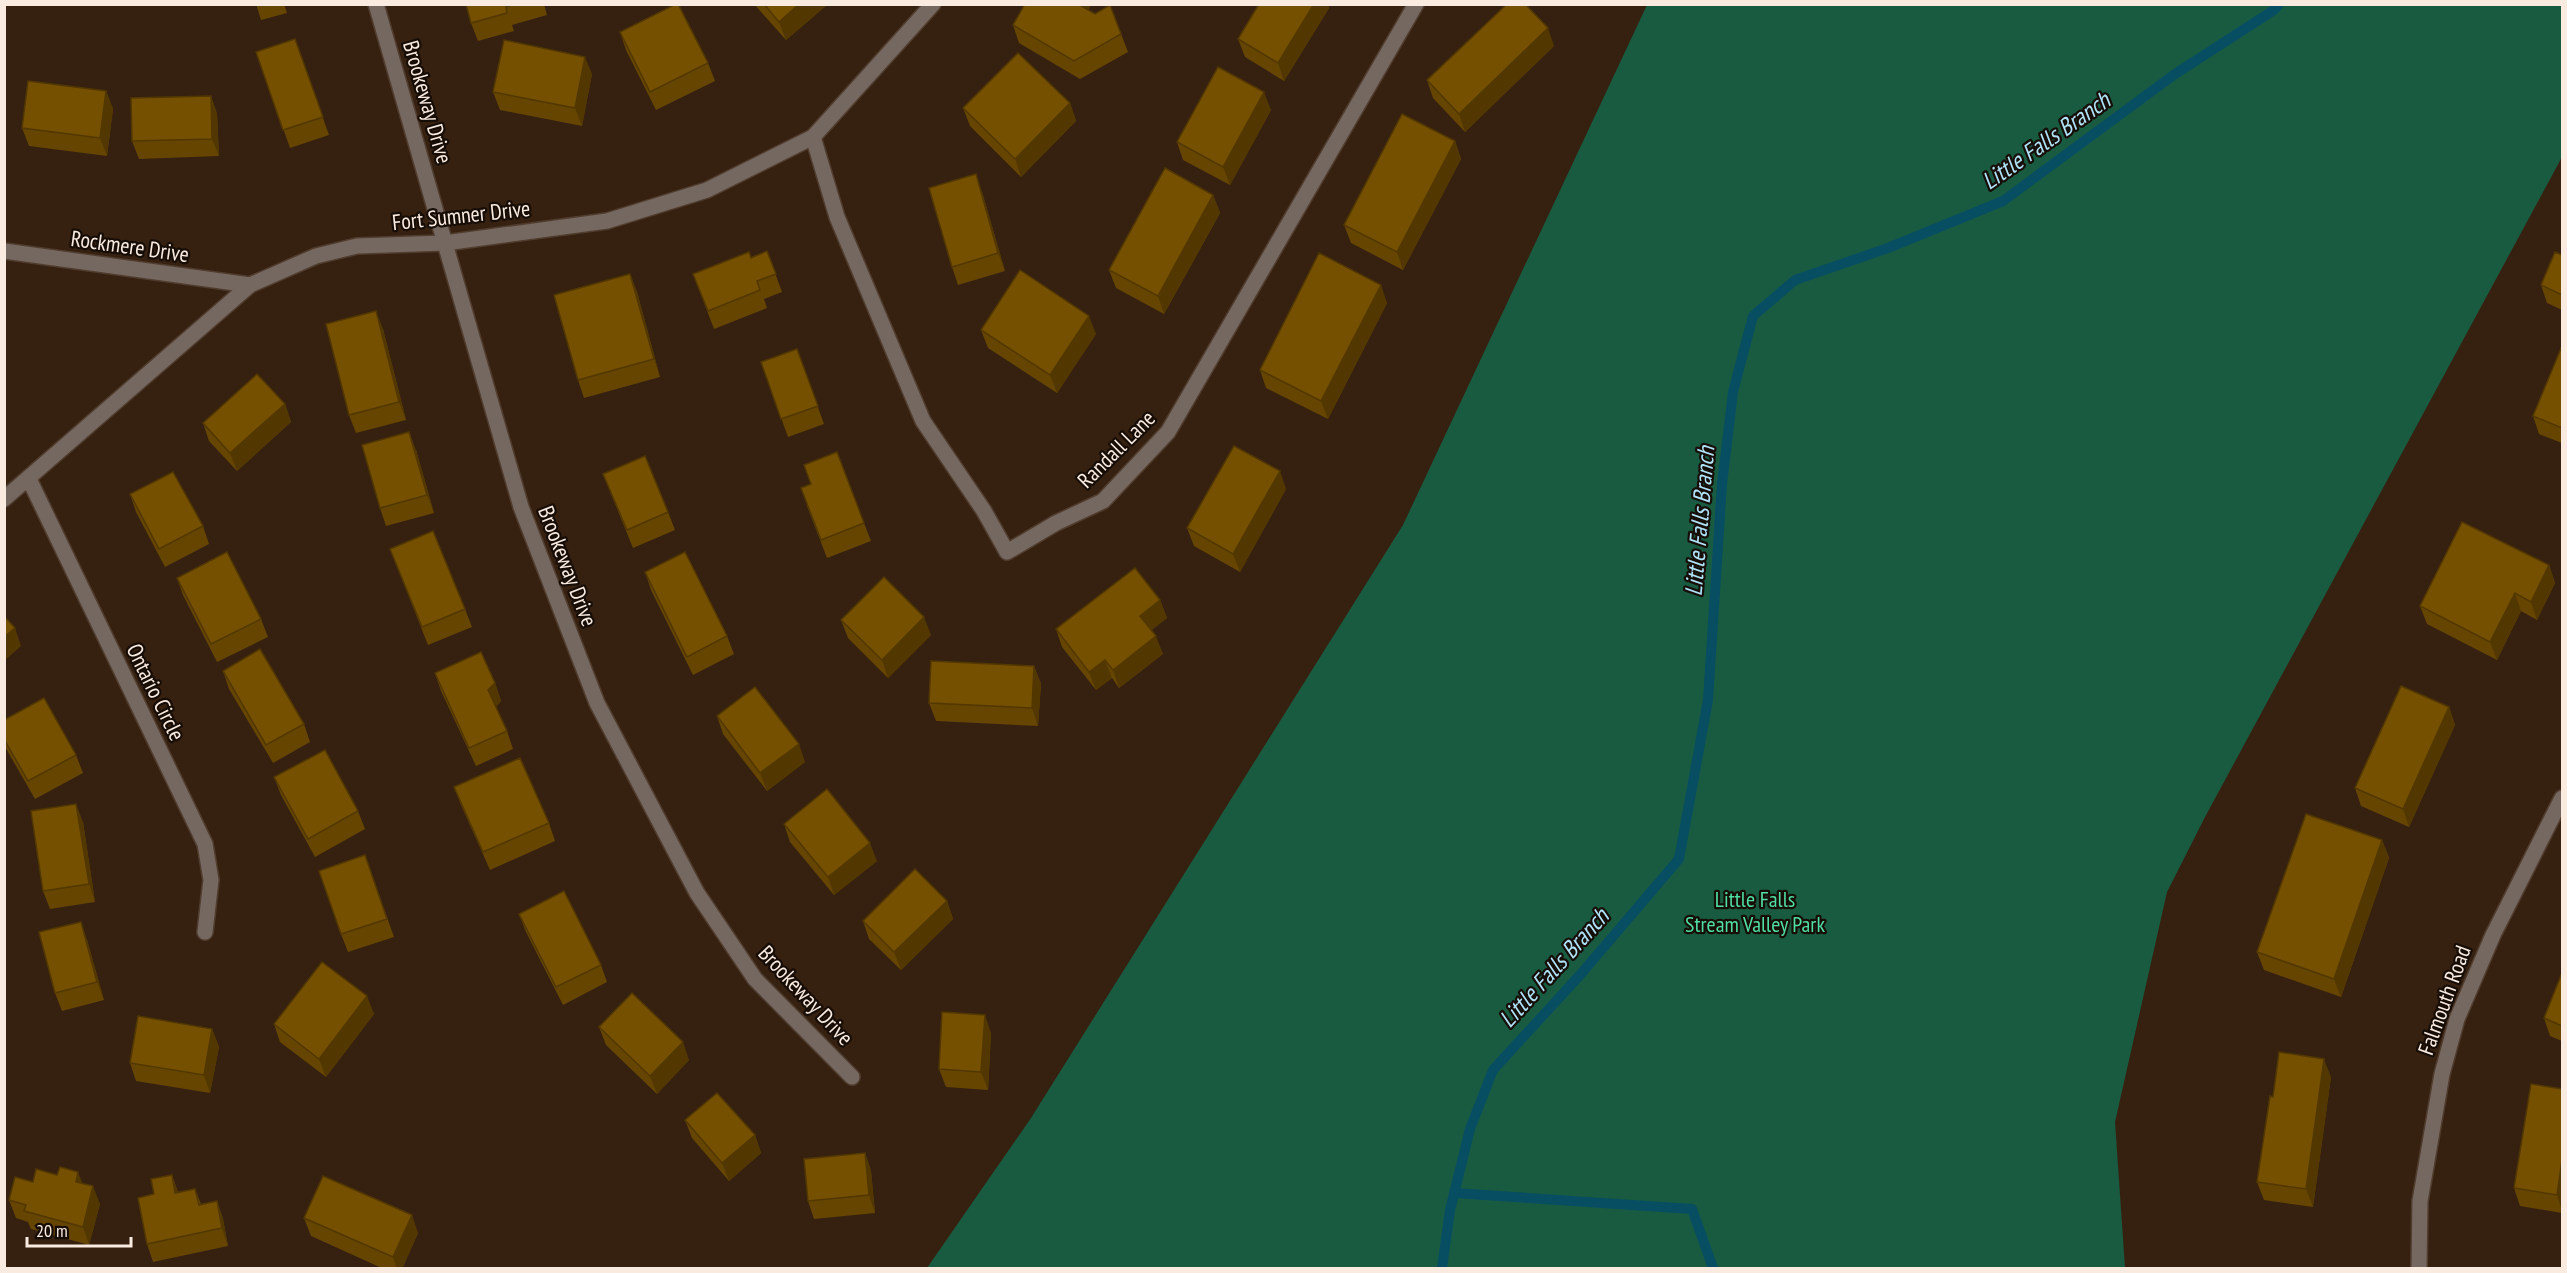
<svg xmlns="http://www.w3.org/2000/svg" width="2567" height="1273" viewBox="0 0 2567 1273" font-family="'PT Sans Narrow',sans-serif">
<rect width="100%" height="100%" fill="#362111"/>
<polygon fill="#195b41" points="1647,5 2562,5 2562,157 2205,817 2167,892 2115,1122 2125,1268 927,1268 1031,1118 1403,525"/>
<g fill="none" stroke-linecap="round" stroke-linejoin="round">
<g stroke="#074e63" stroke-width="10">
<polyline points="1454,1193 1692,1209 1713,1268"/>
<polyline points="1442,1268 1450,1210 1470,1129 1493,1070 1580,975 1679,859 1708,700 1722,484 1733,392 1753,316 1795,280 1888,248 2003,201 2175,74 2274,10 2279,4"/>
</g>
<defs>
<g id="street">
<polyline points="376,4 521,507 597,703 697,893 755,979 852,1077"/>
<polyline points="813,137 837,217 923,421 984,511 1007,552 1056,523 1103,501 1168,432 1416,4"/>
<polyline points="4,251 250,285"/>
<polyline points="29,479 205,844 211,880 205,932"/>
<polyline points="4,499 250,285 316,256 357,246 445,243 607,221 707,190 813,137 933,4"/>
<polyline points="2419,1268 2420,1201 2442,1074 2457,1019 2493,935 2562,798"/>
</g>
</defs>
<use href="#street" stroke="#513d2e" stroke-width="18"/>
<use href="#street" stroke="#756861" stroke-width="15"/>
</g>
<g fill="#654500">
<polygon points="256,4 284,4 287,13 261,20"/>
<polygon points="466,4 544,4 547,15 512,25 514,31 478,41 471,23"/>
<polygon points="754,4 826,4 827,5 786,40"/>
<polygon points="1025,4 1091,4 1088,11 1095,14 1110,5 1128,52 1080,79 1019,43 1013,25"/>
<polygon points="1259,4 1328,4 1329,8 1284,81 1245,57 1238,39"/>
<polygon points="620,32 708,63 715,81 656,110 626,50"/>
<polygon points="295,39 329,135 290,148 256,52"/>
<polygon points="1554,46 1465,132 1433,98 1427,80"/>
<polygon points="592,74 582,126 500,110 493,92"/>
<polygon points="106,91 113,109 107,156 29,146 22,128"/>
<polygon points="211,96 217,114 219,156 139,159 132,141"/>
<polygon points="1070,103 1076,121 1021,177 970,126 963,108"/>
<polygon points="1271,110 1230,185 1183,160 1177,142"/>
<polygon points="1455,141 1461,159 1403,270 1351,243 1344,225"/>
<polygon points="982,192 1005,271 958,285 952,267"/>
<polygon points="1213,195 1220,213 1164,314 1116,288 1109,270"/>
<polygon points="767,251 782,292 764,299 767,308 714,329 693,274 751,257"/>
<polygon points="2562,255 2562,310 2547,303 2541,285"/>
<polygon points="630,274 637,292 660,377 584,398 578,380"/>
<polygon points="1387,303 1328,419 1266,388 1260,370"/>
<polygon points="383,329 406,420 356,433 349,415"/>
<polygon points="981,330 1096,334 1057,393 988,348"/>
<polygon points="2562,346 2562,443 2539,434 2533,416"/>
<polygon points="797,349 824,424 788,437 761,362"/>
<polygon points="285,404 291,422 237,471 209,441 203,423"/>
<polygon points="416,450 434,513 386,526 380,508"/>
<polygon points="603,474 668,512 675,530 633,548"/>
<polygon points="1286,489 1240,572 1194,546 1187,528"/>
<polygon points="130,494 203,526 209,544 165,567 136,512"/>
<polygon points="807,506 864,523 871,541 827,558"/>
<polygon points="390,549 465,609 472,627 428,645"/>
<polygon points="2549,565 2555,583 2537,620 2521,611 2497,660 2427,624 2420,606"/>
<polygon points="645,572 727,636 734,654 693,675 651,590"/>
<polygon points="177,578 261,619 268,637 217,662 183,595"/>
<polygon points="1160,600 1167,618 1151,630 1163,654 1119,688 1112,678 1096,690 1062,647 1056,629"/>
<polygon points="841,620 931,635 888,678 848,638"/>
<polygon points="1034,666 1041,684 1038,726 936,721 929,703"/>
<polygon points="223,671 304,724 310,742 273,763 229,689"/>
<polygon points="435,673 495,683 501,701 496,707 507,731 513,749 476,766 441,691"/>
<polygon points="2449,707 2455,725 2409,827 2361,806 2355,788"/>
<polygon points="717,716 805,762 767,791 723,734"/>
<polygon points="4,720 76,755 83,773 35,799 4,745"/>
<polygon points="274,777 358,811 365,829 315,857 281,795"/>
<polygon points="454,787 549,823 555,841 490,870 461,805"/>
<polygon points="83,822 95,902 50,909 43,891"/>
<polygon points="784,824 877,861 834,895 790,842"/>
<polygon points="2382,840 2389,858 2341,997 2264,970 2257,952"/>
<polygon points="365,855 394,937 348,952 341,934"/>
<polygon points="947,901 953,919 901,970 869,939 863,921"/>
<polygon points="519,914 601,965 607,982 563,1005 526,932"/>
<polygon points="87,940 104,1000 62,1011 55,993"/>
<polygon points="2562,973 2562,1041 2550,1036 2544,1018"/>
<polygon points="374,1014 326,1077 280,1042 274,1024"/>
<polygon points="599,1027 689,1060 657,1094 606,1045"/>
<polygon points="212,1029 219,1047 210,1093 136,1081 130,1063"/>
<polygon points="991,1033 988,1090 946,1087 939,1069"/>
<polygon points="2331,1077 2313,1207 2264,1200 2257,1182 2273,1097"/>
<polygon points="2562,1089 2562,1213 2520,1206 2514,1188"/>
<polygon points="685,1120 755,1135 761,1153 729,1181 692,1138"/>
<polygon points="865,1153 871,1171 875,1213 814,1219 808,1201"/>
<polygon points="172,1175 178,1192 195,1189 201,1204 217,1201 223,1219 228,1246 153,1262 147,1244 154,1194"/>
<polygon points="33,1182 82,1183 100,1204 89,1245 31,1229 28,1222 16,1218 9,1200"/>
<polygon points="304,1218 418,1233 402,1269 384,1269 311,1236"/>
</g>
<g fill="#523800">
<polygon points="799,4 827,5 786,40 779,22"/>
<polygon points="1076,4 1091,4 1082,21"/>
<polygon points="1314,4 1328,4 1329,8 1284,81 1278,63"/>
<polygon points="1548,28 1554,46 1465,132 1459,114"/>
<polygon points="585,57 592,74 582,126 575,108"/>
<polygon points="106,91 113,109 107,156 100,138"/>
<polygon points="1264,92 1271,110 1230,185 1223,167"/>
<polygon points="211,96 217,114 219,156 212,139"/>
<polygon points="1070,103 1076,121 1021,177 1015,159"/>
<polygon points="1455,141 1461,159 1403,270 1397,252"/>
<polygon points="976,174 982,192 1005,271 998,253"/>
<polygon points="1213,195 1220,213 1164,314 1158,296"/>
<polygon points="630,274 637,292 660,377 654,359"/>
<polygon points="1381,285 1387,303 1328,419 1321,401"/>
<polygon points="376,311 383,329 406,420 399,402"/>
<polygon points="1089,316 1096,334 1057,393 1050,375"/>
<polygon points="285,404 291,422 237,471 230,453"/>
<polygon points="409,432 416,450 434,513 427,495"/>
<polygon points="1280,471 1286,489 1240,572 1233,554"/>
<polygon points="2549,565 2555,583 2537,620 2531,602"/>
<polygon points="2515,593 2521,611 2497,660 2490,642"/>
<polygon points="1160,600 1167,618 1147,634 1140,616"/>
<polygon points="924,617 931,635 888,678 882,660"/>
<polygon points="15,628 21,646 4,661 4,637"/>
<polygon points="1156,636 1163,654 1119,688 1113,670"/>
<polygon points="1105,660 1112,678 1096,690 1089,672"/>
<polygon points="1034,666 1041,684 1038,726 1032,708"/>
<polygon points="495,683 501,701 495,708 488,690"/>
<polygon points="2449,707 2455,725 2409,827 2403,809"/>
<polygon points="799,744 805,762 767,791 760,773"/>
<polygon points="76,804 83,822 95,902 89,884"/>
<polygon points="2382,840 2389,858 2341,997 2334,979"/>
<polygon points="870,843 877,861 834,895 828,877"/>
<polygon points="947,901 953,919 901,970 894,952"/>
<polygon points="81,922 87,940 104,1000 97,982"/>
<polygon points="367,996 374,1014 326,1077 319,1059"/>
<polygon points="985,1015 991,1033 988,1090 981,1072"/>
<polygon points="212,1029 219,1047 210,1093 204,1075"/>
<polygon points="683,1042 689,1060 657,1094 650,1076"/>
<polygon points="2324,1059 2331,1077 2313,1207 2306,1189"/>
<polygon points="755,1135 761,1153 729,1181 722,1163"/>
<polygon points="865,1153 871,1171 875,1213 869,1195"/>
<polygon points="2562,1160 2562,1211 2557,1195"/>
<polygon points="78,1172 85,1190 76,1182"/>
<polygon points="172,1175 178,1193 175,1193"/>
<polygon points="93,1186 100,1204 89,1245 83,1227"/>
<polygon points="217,1201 223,1219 228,1246 222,1228"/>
<polygon points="412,1215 418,1233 402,1269 397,1269 393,1257"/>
</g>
<g fill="#755000" stroke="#523800" stroke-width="1.5">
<polygon points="466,4 514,4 506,7 507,13 471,23"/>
<polygon points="676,4 678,4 708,63 650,92 620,32"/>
<polygon points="764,4 799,4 779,22"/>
<polygon points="1025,4 1078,4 1095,14 1110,5 1121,34 1074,61 1013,25"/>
<polygon points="1259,4 1314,4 1278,63 1238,39"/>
<polygon points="1507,4 1525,4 1548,28 1459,114 1427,80"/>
<polygon points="295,39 323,117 283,130 256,52"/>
<polygon points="504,40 585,57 575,108 493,92"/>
<polygon points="1018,53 1070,103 1015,159 963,108"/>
<polygon points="1218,67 1264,92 1223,167 1177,142"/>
<polygon points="28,81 106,91 100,138 22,128"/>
<polygon points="211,96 212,139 132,141 131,98"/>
<polygon points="1402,114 1455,141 1397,252 1344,225"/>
<polygon points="1165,168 1213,195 1158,296 1109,270"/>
<polygon points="976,174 998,253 952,267 929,188"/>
<polygon points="767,251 776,274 757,281 760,290 708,311 693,274 749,252 751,258"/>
<polygon points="2555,252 2562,255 2562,295 2541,285"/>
<polygon points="1319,253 1381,285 1321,401 1260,370"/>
<polygon points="1020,270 1089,316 1050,375 981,330"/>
<polygon points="630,274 654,359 578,380 554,295"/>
<polygon points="376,311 399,402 349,415 326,324"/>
<polygon points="2562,346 2562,428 2533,416"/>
<polygon points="797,349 818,406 781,419 761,362"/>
<polygon points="257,374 285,404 230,453 203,423"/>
<polygon points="409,432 427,495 380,508 362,445"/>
<polygon points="1234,446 1280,471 1233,554 1187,528"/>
<polygon points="837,452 864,523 821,540 801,488 811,484 804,465"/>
<polygon points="645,456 668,512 627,530 603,474"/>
<polygon points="173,472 203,526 159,549 130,494"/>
<polygon points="2462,522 2549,565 2531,602 2515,593 2490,642 2420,606"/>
<polygon points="433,531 465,609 422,627 390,549"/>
<polygon points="227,552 261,619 211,644 177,578"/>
<polygon points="685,552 727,636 687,657 645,572"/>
<polygon points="1135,568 1160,600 1140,616 1156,636 1113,670 1105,660 1089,672 1056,629"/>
<polygon points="884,577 924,617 882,660 841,620"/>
<polygon points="4,616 15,628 4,637"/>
<polygon points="260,649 304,724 266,745 223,671"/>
<polygon points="481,652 495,683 488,690 507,731 469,748 435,673"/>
<polygon points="931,661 1034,666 1032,708 929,703"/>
<polygon points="2401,686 2449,707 2403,809 2355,788"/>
<polygon points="755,687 799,744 760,773 717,716"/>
<polygon points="44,698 76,755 28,781 4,739 4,720"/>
<polygon points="325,750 358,811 308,839 274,777"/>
<polygon points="520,758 549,823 483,852 454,787"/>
<polygon points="827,789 870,843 828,877 784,824"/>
<polygon points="76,804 89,884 43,891 31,811"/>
<polygon points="2306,814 2382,840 2334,979 2257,952"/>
<polygon points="365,855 387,919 341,934 319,871"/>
<polygon points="915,869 947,901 894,952 863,921"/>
<polygon points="564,891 601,965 556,987 519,914"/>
<polygon points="81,922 97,982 55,993 39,932"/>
<polygon points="322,962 367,996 319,1059 274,1024"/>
<polygon points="2562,973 2562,1026 2544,1018"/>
<polygon points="632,993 683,1042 650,1076 599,1027"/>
<polygon points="942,1012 985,1015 981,1072 939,1069"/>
<polygon points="138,1016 212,1029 204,1075 130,1063"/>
<polygon points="2279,1052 2324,1059 2306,1189 2257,1182 2270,1096 2273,1097"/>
<polygon points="2531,1084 2562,1089 2562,1160 2557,1195 2514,1188"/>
<polygon points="717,1093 755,1135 722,1163 685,1120"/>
<polygon points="865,1153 869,1195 808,1201 804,1159"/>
<polygon points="60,1167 78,1172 76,1182 93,1186 83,1227 24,1211 26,1205 9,1200 15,1177 33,1182 36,1169 57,1175"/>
<polygon points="172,1175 175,1193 195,1189 199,1205 217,1201 222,1228 147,1244 138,1198 154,1194 151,1179"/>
<polygon points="323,1176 412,1215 393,1257 304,1218"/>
</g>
<g text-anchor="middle" stroke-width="4.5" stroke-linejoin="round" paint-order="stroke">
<g font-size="22" fill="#faebe1" stroke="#170d07">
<text transform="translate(428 102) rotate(74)" y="8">Brookeway Drive</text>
<text transform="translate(461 215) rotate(-6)" y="8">Fort Sumner Drive</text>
<text transform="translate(130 246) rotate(8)" y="8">Rockmere Drive</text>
<text transform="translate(1116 449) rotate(-45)" y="8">Randall Lane</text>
<text transform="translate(568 566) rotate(69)" y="8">Brookeway Drive</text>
<text transform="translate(156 692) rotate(64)" y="8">Ontario Circle</text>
<text transform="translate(806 995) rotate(47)" y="8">Brookeway Drive</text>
<text transform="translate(2444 1000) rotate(-70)" y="8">Falmouth Road</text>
</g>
<g font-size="22" fill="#4edfa5" stroke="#170d07">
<text x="1755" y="907">Little Falls<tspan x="1755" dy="25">Stream Valley Park</tspan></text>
</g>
<g font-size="24" font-style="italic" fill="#afe3f8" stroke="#170d07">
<text transform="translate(2046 141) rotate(-35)" y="8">Little Falls Branch</text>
<text transform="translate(1700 521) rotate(-85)" y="8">Little Falls Branch</text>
<text transform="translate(1554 968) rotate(-48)" y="8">Little Falls Branch</text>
</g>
</g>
<rect width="2567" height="1273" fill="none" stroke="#faebe1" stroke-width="12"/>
<path d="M27 1237v9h104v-9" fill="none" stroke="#faebe1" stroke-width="3"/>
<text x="36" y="1237" font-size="18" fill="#faebe1" stroke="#170d07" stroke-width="4.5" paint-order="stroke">20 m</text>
</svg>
